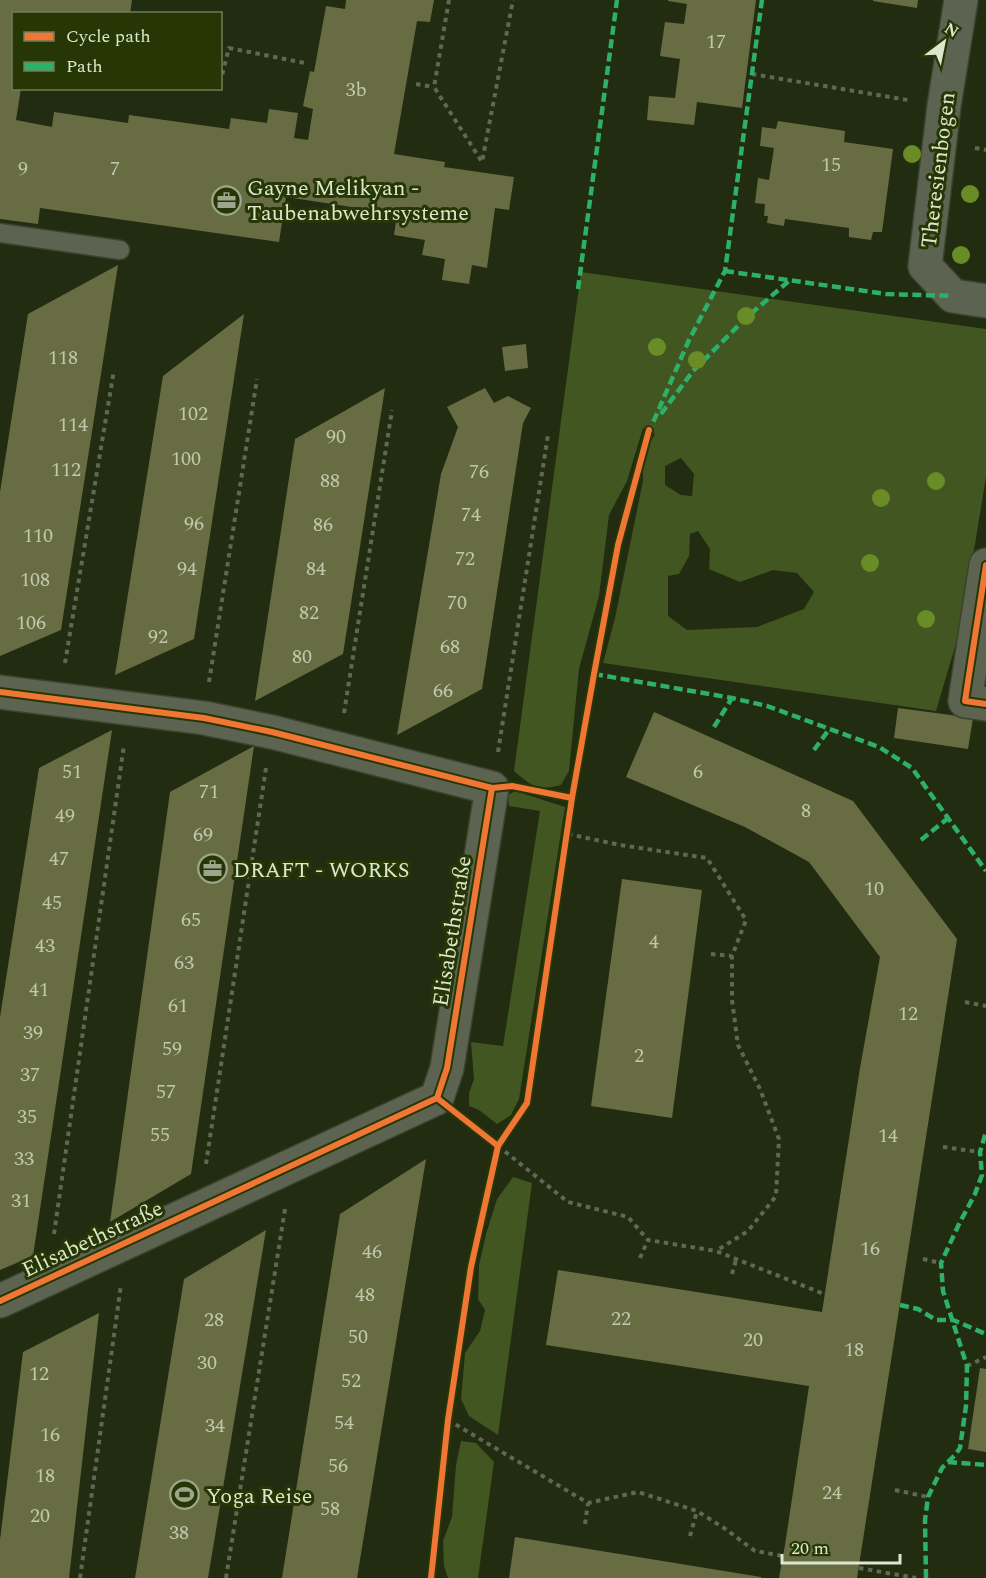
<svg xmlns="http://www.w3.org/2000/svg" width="986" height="1578" viewBox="0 0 986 1578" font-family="Spectral,serif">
<rect width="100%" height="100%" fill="#222c10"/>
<g fill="#415620" fill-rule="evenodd">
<path d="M581,272L986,329V477L962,623L936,711L603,663L615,618L643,481V454L655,434L643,428L627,481L609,515L599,596L579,669L569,771L561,785C536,791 533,787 514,771ZM681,458L694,474L692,496L681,495L665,485V466ZM698,531L710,549L709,569L740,582L773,570L797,573L814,592L804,609L757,627L687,630L668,616V576L679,574L689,556L690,534Z"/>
<polygon points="515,791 565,807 519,1099 511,1115 497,1124 479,1110 469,1106 469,1093 474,1079 471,1042 503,1046 540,811 509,806 508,795"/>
<polygon points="513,1177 532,1183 498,1435 469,1416 461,1399 465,1353 480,1331 485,1310 478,1299 479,1265 486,1234 497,1199"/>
<polygon points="461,1441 476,1443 494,1462 478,1578 448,1578 444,1566 443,1541 452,1517 456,1465"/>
</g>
<g fill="#686c42">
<polygon points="0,0 132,0 130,14 14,14 14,88 21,88 16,120 52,127 54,112 128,123 129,115 229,129 231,118 267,123 269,109 298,113 294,138 308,140 313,109 303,106 310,71 314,72 326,6 345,9 346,0 434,0 430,22 417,21 394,154 445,162 444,167 514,177 509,210 495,208 487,268 472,265 469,284 442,280 445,259 422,255 425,240 394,235 397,214 286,197 279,242 40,208 38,224 0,219"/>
<polygon points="668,0 756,0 742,108 697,102 694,125 647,120 649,96 675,98 680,59 660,56 665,22 684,24 687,4 668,1"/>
<polygon points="873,0 918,0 917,8 873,1"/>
<polygon points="778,121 845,131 844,142 893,149 882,232 873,232 871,240 849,237 849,228 785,219 784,226 767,223 768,216 764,216 765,204 755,203 758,178 769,180 774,148 760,146 762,127 776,129"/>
<polygon points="118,265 61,630 0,656 0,492 28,314"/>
<polygon points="244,314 194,639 115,675 163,376"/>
<polygon points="526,344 528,368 505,371 502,347"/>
<polygon points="385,388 343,654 255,701 295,439"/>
<polygon points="485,388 494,403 508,396 531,408 523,423 482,689 397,735 441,474 458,427 447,407"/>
<polygon points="898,708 973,718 968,749 894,738"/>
<polygon points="654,712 853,801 957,939 857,1578 779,1578 785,1545 809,1386 546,1345 558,1270 822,1312 860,1068 880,957 809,862 745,827 626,777"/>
<polygon points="112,730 33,1256 0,1270 0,1017 39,768"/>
<polygon points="254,746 191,1174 110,1222 170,792"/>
<polygon points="622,879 702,890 672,1118 591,1106"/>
<polygon points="426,1159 357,1578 282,1578 340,1214"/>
<polygon points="266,1230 208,1578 135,1578 184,1279"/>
<polygon points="99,1313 69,1578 0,1578 0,1540 23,1352"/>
<polygon points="980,1368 986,1369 986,1452 968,1449"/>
<polygon points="515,1537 761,1577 761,1578 509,1578"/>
</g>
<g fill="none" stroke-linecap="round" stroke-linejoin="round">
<defs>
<polyline id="lane" points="0,233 120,250"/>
<g id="street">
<polyline points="961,0 944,106 925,266 953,296 986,301"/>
<polyline points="986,565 965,701 986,704"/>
<polyline points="0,692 204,718 272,732 492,788 447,1068 437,1098 0,1301"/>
</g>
</defs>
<use href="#lane" stroke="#3b432f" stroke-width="21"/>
<use href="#street" stroke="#3b432f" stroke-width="36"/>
<g stroke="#5f6854" stroke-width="4" stroke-dasharray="4.5 4.5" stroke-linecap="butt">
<polyline points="449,0 434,87 482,162 513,0"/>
<polyline points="752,74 908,100"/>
<polyline points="220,83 229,48 305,63"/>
<polyline points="416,84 434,87"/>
<polyline points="975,148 986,150"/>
<polyline points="65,663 114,370"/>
<polyline points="209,682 257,379"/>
<polyline points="344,713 392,410"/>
<polyline points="498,752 548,435"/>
<polyline points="568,834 620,845 707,858 746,920 732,956 732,1000 738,1045 760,1089 779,1139 776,1196 748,1231 716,1251"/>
<polyline points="711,954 732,956"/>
<polyline points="965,1002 986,1006"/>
<polyline points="498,1146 568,1202 628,1217 648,1240 716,1251 824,1294"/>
<polyline points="943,1147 980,1152"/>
<polyline points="206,1164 266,768"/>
<polyline points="54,1234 124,745"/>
<polyline points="640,1258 648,1240"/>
<polyline points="923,1259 941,1263"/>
<polyline points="732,1274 736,1260"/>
<polyline points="967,1366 986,1357"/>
<polyline points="448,1420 588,1503 638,1492 697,1511 724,1528 755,1551 783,1556"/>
<polyline points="895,1490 928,1497"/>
<polyline points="585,1524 588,1503"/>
<polyline points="690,1536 697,1511"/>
<polyline points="859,1568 916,1578"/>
<polyline points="80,1578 121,1285"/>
<polyline points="226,1578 285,1209"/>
</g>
<use href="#lane" stroke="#5c6350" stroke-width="18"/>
<use href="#street" stroke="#5c6350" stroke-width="33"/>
<g stroke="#2db169" stroke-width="4.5" stroke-dasharray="9 4.5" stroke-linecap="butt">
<polyline points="725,271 886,294 953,296"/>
<polyline points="578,289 617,0"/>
<polyline points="661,414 693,371 746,318 790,280"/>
<polyline points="648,434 689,340 725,271 762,0"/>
<polyline points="594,674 732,698 767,706 879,747 912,768 986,871"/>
<polyline points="714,727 732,698"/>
<polyline points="814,750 830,728"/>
<polyline points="921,840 947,819"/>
<polyline points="900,1305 918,1309 936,1320 953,1320 986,1334"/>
<polyline points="948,1462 986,1465"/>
<polyline points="926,1578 925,1520 928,1497 942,1468 955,1455 960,1448 966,1406 967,1366 943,1291 941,1263 959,1224 975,1194 982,1175 980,1152 986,1132"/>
</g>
<defs>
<g id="cycleway">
<polyline points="986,565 965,701 986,704"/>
<polyline points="0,692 204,718 272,732 492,788 512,786 572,798"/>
<polyline points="437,1098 498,1146"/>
<polyline points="0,1301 437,1098 447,1068 492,788"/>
<polyline points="431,1578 448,1420 471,1267 498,1146 527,1103 572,798 594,674 618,545 649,430"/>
</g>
</defs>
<use href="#cycleway" stroke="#263705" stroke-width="10"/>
<use href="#cycleway" stroke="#f07635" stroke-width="6"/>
</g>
<g fill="#698c27">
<circle cx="912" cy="154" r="9"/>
<circle cx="970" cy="194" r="9"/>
<circle cx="961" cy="255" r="9"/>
<circle cx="746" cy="316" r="9"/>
<circle cx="657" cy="347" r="9"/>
<circle cx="697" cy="360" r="9"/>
<circle cx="936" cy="481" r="9"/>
<circle cx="881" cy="498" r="9"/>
<circle cx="870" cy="563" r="9"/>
<circle cx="926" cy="619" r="9"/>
</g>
<defs>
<symbol id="office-ring" viewBox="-11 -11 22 22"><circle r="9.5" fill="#263705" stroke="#9ba68c" stroke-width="1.5"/><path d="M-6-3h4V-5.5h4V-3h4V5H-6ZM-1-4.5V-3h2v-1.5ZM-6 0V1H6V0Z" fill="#9ba68c"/></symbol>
<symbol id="stadium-ring" viewBox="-11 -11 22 22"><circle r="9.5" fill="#263705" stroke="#9ba68c" stroke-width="1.5"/><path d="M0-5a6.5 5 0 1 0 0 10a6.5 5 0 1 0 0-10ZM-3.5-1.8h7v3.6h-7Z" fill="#9ba68c"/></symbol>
</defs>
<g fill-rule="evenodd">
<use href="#office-ring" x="210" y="184" width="33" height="33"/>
<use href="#office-ring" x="196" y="852" width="33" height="33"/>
<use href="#stadium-ring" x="168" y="1478" width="33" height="33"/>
</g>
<g text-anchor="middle" stroke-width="6" stroke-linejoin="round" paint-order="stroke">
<g font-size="20" fill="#bfc9ab">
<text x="716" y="48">17</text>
<text x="356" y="96">3b</text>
<text x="831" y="171">15</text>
<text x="23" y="175">9</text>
<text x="115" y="175">7</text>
<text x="63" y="364">118</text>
<text x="193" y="420">102</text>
<text x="73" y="431">114</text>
<text x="336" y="443">90</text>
<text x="186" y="465">100</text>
<text x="66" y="476">112</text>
<text x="479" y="478">76</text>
<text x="330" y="487">88</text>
<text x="471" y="521">74</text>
<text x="194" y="530">96</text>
<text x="323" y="531">86</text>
<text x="38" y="542">110</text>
<text x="465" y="565">72</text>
<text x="187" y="575">94</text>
<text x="316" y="575">84</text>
<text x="35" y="586">108</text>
<text x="457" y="609">70</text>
<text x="309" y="619">82</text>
<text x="31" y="629">106</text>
<text x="158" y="643">92</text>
<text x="450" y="653">68</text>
<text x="302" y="663">80</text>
<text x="443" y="697">66</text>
<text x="72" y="778">51</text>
<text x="698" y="778">6</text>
<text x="209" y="798">71</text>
<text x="806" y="817">8</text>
<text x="65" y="822">49</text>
<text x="203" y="841">69</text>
<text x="59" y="865">47</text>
<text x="874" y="895">10</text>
<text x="52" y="909">45</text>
<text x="191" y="926">65</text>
<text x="654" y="948">4</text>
<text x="45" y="952">43</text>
<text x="184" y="969">63</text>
<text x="39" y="996">41</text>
<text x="178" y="1012">61</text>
<text x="908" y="1020">12</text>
<text x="33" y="1039">39</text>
<text x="172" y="1055">59</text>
<text x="639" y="1062">2</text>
<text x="30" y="1081">37</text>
<text x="166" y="1098">57</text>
<text x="27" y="1123">35</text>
<text x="160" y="1141">55</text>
<text x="888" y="1142">14</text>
<text x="24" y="1165">33</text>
<text x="21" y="1207">31</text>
<text x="870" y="1255">16</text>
<text x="372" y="1258">46</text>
<text x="365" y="1301">48</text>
<text x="621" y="1325">22</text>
<text x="214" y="1326">28</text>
<text x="358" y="1343">50</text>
<text x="753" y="1346">20</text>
<text x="854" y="1356">18</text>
<text x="207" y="1369">30</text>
<text x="39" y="1380">12</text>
<text x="351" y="1387">52</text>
<text x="344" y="1429">54</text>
<text x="215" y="1432">34</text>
<text x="50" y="1441">16</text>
<text x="338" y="1472">56</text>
<text x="45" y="1482">18</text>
<text x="832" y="1499">24</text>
<text x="330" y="1515">58</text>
<text x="40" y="1522">20</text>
<text x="179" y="1539">38</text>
</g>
<g font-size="22" fill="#dce8ce" stroke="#263705">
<text transform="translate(937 170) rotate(-83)" y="8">Theresienbogen</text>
<text transform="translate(451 931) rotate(-81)" y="8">Elisabethstraße</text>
<text transform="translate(92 1238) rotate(-25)" y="8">Elisabethstraße</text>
</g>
<g font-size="22" fill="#dce8ce" stroke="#263705" text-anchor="start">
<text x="247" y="195">Gayne Melikyan -<tspan x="247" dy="25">Taubenabwehrsysteme</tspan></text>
<text x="233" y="877">DRAFT - WORKS</text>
<text x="206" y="1503">Yoga Reise</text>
</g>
</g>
<rect x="12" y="12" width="210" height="78" fill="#263705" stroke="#6f7e55" stroke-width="1.5"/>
<rect x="24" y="32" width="30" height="9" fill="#f07635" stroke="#6f7e55" stroke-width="1.5"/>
<text x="66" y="42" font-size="18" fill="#dce8ce">Cycle path</text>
<rect x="24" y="62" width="30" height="9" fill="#2db169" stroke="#6f7e55" stroke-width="1.5"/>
<text x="66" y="72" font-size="18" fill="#dce8ce">Path</text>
<g transform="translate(944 42) rotate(32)" stroke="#263705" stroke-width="4.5" paint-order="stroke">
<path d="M0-4.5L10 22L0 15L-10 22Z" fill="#dce8ce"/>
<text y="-9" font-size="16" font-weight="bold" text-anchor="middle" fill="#dce8ce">N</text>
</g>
<path d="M782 1554v9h118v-9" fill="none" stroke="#dce8ce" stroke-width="3"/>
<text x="791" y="1554" font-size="18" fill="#dce8ce" stroke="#263705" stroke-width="4.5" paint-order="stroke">20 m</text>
</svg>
